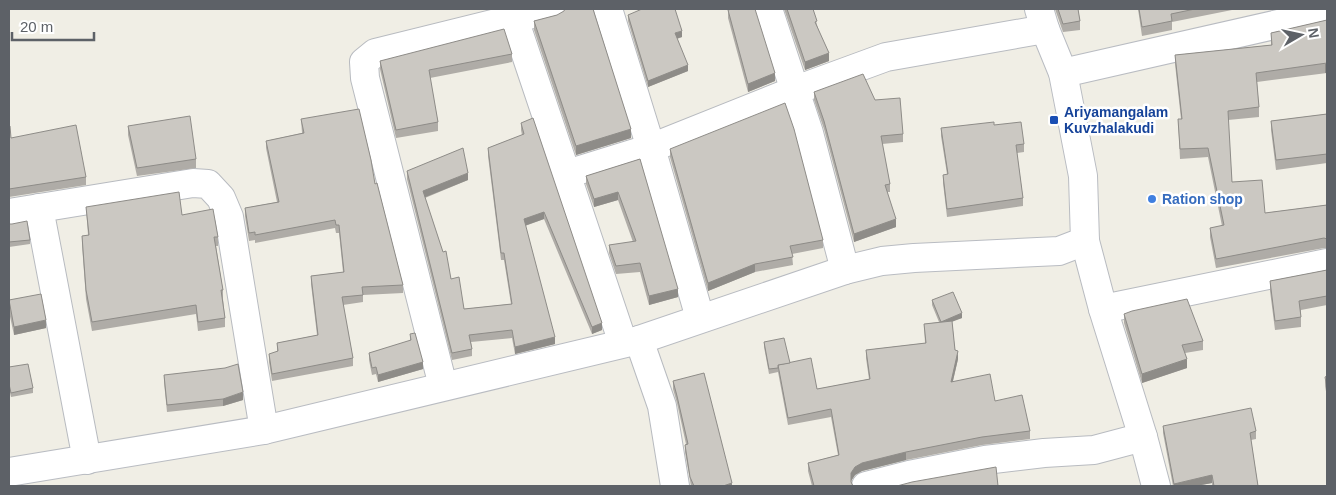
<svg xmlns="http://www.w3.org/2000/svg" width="1336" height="495" viewBox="0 0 1336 495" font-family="Helvetica,sans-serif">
<rect width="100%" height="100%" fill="#f0eee5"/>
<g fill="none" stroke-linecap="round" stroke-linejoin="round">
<defs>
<g id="street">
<polyline points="608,9 651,148 700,318"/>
<polyline points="768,9 809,133 845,270"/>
<polyline points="514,19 623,343"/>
<polyline points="567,174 651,148 796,90 886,57 1045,29"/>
<polyline points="39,208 87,460"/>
<polyline points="9,213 193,183 208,184 221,198 229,217 264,430"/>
<polyline points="1085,241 1103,309 1143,437 1156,486"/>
<polyline points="1103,309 1327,263"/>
<polyline points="639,340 662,406 675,486"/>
<polyline points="443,386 365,78 364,62 375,53 553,9"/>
<polyline points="866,486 909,475 985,460 1044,453 1094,450 1143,437"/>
</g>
<g id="secondary">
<polyline points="1063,73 1327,13"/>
<polyline points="9,472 264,430 639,340 845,270 882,261 914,258 1059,251 1085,241 1083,176 1063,73 1045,29 1039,9"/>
</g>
</defs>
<use href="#street" stroke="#b8bbc0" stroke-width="30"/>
<use href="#secondary" stroke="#b9bcc2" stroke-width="30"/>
<use href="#street" stroke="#fff" stroke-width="28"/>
<use href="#secondary" stroke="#fff" stroke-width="28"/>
</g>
<g fill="#afaca7">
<polygon points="784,9 813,9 817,25 829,61 805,70"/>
<polygon points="1055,9 1078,9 1080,21 1080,30 1063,32"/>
<polygon points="1138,9 1237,9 1172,22 1172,30 1142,36"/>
<polygon points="728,10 775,81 748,92 728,18"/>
<polygon points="557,15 631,138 576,155 534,30 534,21"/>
<polygon points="628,15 682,37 677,39 688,71 648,87 628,21"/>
<polygon points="1327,20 1327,73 1257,82 1259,107 1259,117 1228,120 1232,182 1265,213 1327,205 1327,248 1324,248 1216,268 1210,237 1210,228 1222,226 1208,157 1180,159 1178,119 1181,119 1175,64 1175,55 1271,45 1271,33"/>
<polygon points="512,54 512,62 430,78 438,122 438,131 396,138 380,69 380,61"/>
<polygon points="814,92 875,100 903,134 903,142 882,144 890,184 890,192 887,192 896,227 854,242 824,129 814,100"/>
<polygon points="1327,114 1327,163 1276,170 1271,130 1271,121"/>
<polygon points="301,119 375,184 403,285 403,293 363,295 363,302 343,305 353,358 353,366 272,381 269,362 269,354 277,352 277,343 317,335 311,284 311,276 343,272 339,233 336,233 335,228 255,243 255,240 249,241 245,216 245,208 277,202 266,148 266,141 302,133"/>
<polygon points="521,123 602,330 592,334 544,219 525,226 555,344 515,354 512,338 471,342 472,349 472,356 452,360 407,179 407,171 468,180 425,198 451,279 464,309 511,304 504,260 501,260 488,156 488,148 522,135 521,130"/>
<polygon points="994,125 1024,144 1024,152 1017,153 1023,198 1023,206 947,217 943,183 943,175 947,174 941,136 941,128"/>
<polygon points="9,126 11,138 86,177 86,185 9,197"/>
<polygon points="128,126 196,159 196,168 137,176 128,135"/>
<polygon points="670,149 823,240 823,248 792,254 793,265 755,272 708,291 670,157"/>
<polygon points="640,159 678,297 649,305 640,272 616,274 609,253 609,245 633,242 618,200 594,207 586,184 586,176"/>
<polygon points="86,207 182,215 218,237 218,246 216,246 223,290 223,299 225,318 225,327 198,331 196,314 92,331 86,299 82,245 82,236 88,235"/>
<polygon points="9,224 30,240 30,244 9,247"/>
<polygon points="1327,270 1327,305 1301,310 1301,327 1275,330 1270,291 1270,281"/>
<polygon points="9,300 46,328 14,335 9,312"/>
<polygon points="932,300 962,318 952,321 955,350 958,359 953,381 995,401 1030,431 1030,439 982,445 906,460 862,471 855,475 851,481 853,486 812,486 808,471 808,463 838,455 831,417 788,425 778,372 769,374 764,347 764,342 790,363 817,389 869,379 866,358 866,350 925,343 924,324 939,322 932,305"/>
<polygon points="1124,314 1203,341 1203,350 1185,353 1187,368 1142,383 1124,323"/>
<polygon points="410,334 423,369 378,382 376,374 372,375 369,360 369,353 410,341"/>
<polygon points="9,367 33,388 33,393 11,397 9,389"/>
<polygon points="164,375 243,400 223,406 167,412 164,382"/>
<polygon points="1327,376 1327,397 1325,386 1325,377"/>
<polygon points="673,381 732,486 691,486 685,452 685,445 686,444 677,403 673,389"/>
<polygon points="1163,426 1256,431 1256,439 1251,440 1258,486 1212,486 1212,483 1196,486 1173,486 1163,433"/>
</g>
<g fill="#8e8c88">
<polygon points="682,31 682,37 675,39 675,33"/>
<polygon points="829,53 829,61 805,70 805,62"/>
<polygon points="1327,63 1327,73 1325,73 1325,64"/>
<polygon points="688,65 688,71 648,87 648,81"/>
<polygon points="775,73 775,81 748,92 748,84"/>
<polygon points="631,129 631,138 576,155 576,146"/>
<polygon points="468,173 468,180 423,198 423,191"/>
<polygon points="618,192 618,200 594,207 594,199"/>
<polygon points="544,212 544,219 524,226 524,219"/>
<polygon points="896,219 896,227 854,242 854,234"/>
<polygon points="755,264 755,272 708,291 708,283"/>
<polygon points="678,289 678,297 649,305 649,296"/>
<polygon points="962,313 962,318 941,326 941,322"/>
<polygon points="46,320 46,328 14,335 14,327"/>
<polygon points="602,323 602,330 592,334 592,327"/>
<polygon points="555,337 555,344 515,354 515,347"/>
<polygon points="958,351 958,359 951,389 951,382"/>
<polygon points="1187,359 1187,368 1142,383 1142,374"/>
<polygon points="423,362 423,369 378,382 378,375"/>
<polygon points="243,392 243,400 223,406 223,399"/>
<polygon points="906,452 906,460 862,471 855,475 851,481 851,473 855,467 862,463"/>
<polygon points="1212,475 1212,483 1196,486 1174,486 1174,484"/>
<polygon points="732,483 732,486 723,486"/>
</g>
<g fill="#cbc8c2" stroke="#8e8c88">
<polygon points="565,9 593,9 631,129 576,146 534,21 557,15 564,11"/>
<polygon points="642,9 675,9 682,31 675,33 688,65 648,81 628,15"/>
<polygon points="732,9 755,9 775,73 748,84 728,10"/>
<polygon points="787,9 813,9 817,21 815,22 829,53 805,62"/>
<polygon points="1058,9 1078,9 1080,21 1063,24"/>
<polygon points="1139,9 1195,9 1171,14 1172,21 1142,27"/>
<polygon points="1327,20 1327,63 1256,73 1259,107 1228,111 1232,182 1262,180 1265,213 1327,205 1327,239 1324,238 1216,259 1210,228 1224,225 1208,148 1180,149 1178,119 1182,119 1175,55 1272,45 1271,33"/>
<polygon points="504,29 512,54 429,70 438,122 396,130 380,61"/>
<polygon points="863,74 875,100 900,98 903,134 881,136 890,184 885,185 896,219 854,234 824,121 814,92"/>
<polygon points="785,103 794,129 823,240 790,246 793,257 755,264 708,283 670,149"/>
<polygon points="359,109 371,160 375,184 377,183 403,285 362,287 363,295 342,297 353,358 272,374 269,354 278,351 277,343 318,335 311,276 344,272 339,225 336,225 335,220 255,235 255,232 249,233 245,208 279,202 266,141 304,133 301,119"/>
<polygon points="1327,114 1327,154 1276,160 1271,121"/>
<polygon points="190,116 196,159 137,168 128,126"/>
<polygon points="533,118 602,323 592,327 544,212 524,219 555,337 515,347 512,330 469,335 472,349 452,353 407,171 463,148 468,173 423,191 443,252 446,251 451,279 459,277 464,309 512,304 504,253 501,253 488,148 524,134 521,123"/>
<polygon points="994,122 994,125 1021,122 1024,144 1016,145 1023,198 947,209 943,175 948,174 941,128"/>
<polygon points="76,125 86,177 9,189 9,126 10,126 11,138"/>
<polygon points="640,159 678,289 649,296 640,263 616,266 609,245 636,241 618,192 594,199 586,176"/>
<polygon points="179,192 182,215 213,209 218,237 214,237 223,290 221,290 225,318 198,322 196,305 92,322 86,290 82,236 89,235 86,207"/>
<polygon points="27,221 30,240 9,242 9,224 12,224"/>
<polygon points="1327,270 1327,296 1299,301 1301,317 1275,321 1270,281"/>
<polygon points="953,292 962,313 941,322 932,300"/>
<polygon points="41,294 46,320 14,327 9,300"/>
<polygon points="1187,299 1203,341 1182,345 1187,359 1142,374 1124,314 1132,311"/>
<polygon points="952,321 955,350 958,351 951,382 990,374 995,401 1022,395 1030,431 982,437 906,452 862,463 855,467 851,473 851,482 853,486 814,486 808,463 839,455 831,409 788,418 778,365 811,358 817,389 870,379 866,350 926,343 924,324"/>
<polygon points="415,333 423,362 378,375 376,367 372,368 369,353 411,340 410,334"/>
<polygon points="784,338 790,363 778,365 778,368 769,369 764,342"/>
<polygon points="28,364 33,388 11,393 9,384 9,367"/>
<polygon points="238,364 243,392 223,399 167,405 164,375 225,368"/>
<polygon points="704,373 732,483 723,486 694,486 690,477 685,445 688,444 677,396 673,381"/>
<polygon points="1327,376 1327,388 1325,377"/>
<polygon points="1251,408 1256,431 1250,433 1258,486 1214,486 1212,475 1174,484 1163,426"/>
<polygon points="996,467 998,486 897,486 912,482"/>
</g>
<rect fill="#1a4fb4" stroke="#fff" stroke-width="2" x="1049" y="115" width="10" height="10" rx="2.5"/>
<circle fill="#3f7fe0" stroke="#fff" stroke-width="2" cx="1152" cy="199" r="5"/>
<g text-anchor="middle" stroke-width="5" stroke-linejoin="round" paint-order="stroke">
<g font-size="14" font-weight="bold" fill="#164399" stroke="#fff" text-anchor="start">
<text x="1064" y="117">Ariyamangalam<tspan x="1064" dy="16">Kuvzhalakudi</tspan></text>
</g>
<g font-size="14" font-weight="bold" fill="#366cbe" stroke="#fff" text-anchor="start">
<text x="1162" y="204">Ration shop</text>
</g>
</g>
<rect width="1336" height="495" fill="none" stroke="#5d6167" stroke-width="20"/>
<g transform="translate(1301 35) rotate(81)" stroke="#ffffff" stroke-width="4" paint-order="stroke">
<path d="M0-4L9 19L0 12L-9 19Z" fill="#5d6167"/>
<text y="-8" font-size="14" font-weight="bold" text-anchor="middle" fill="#5d6167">N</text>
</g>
<path d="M12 32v8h82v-8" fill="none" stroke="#5d6167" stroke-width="2.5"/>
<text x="20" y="32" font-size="15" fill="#5d6167" stroke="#ffffff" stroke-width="4" paint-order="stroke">20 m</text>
</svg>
